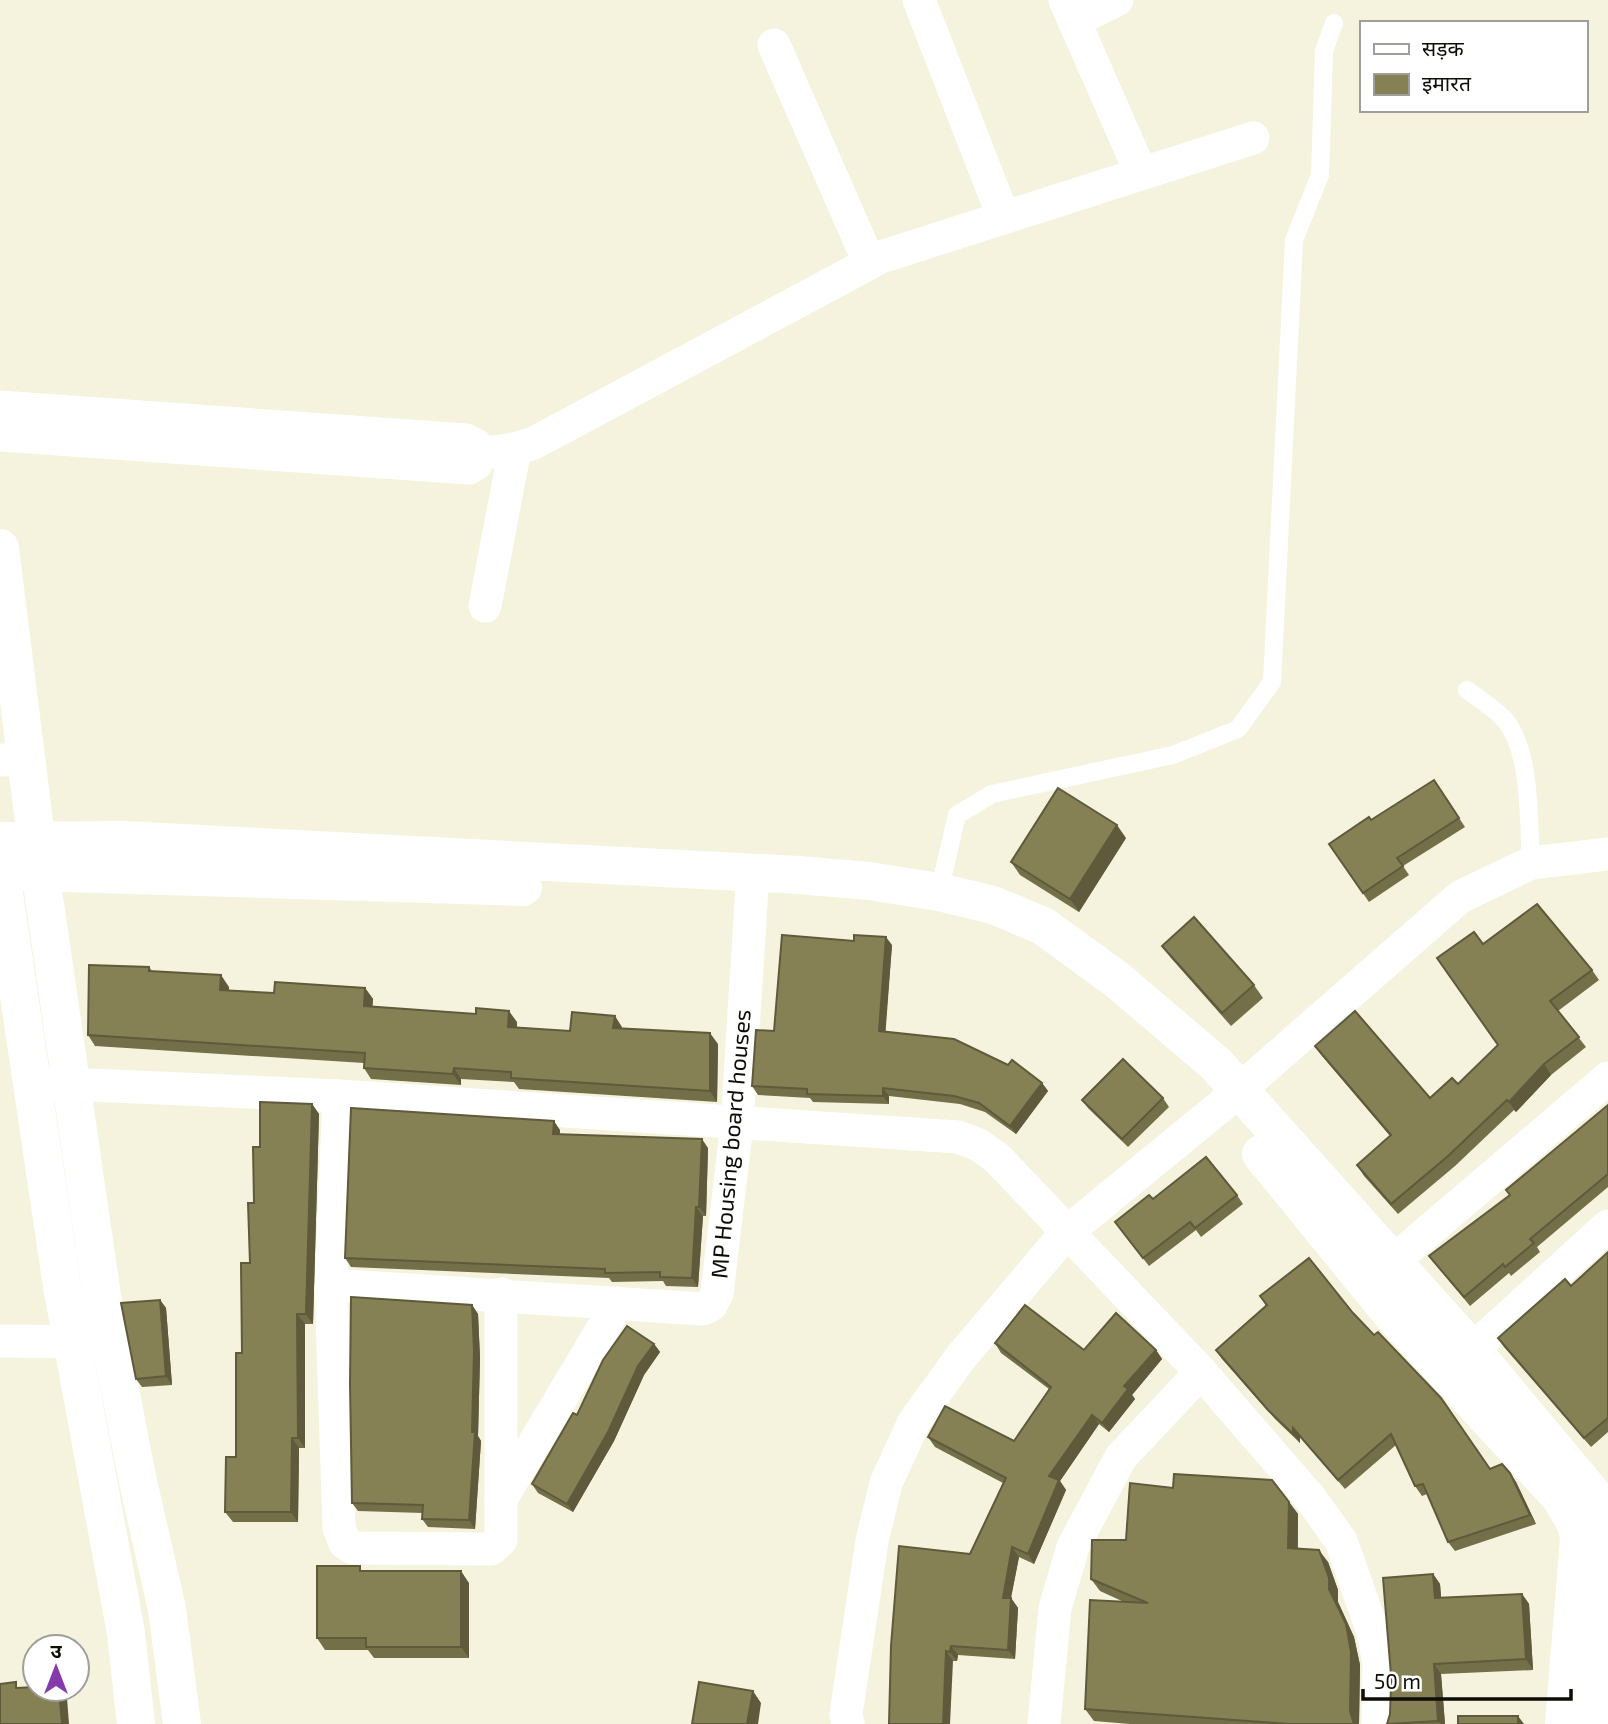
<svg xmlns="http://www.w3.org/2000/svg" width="1608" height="1724" viewBox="0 0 1608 1724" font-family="'Exo 2','Noto Sans Devanagari',sans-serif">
<rect width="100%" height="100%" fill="#f5f3dd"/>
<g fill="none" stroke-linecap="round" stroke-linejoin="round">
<g stroke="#fff" stroke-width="18">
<path d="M1467,690C1479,699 1495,709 1505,720C1532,753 1528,821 1531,863"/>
<polyline points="939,892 957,815 992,794 1173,755 1238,729 1272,682 1294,240 1320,175 1324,51 1334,23"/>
</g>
<g stroke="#fff" stroke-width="33">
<polyline points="919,0 1003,216"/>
<polyline points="1065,0 1141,173"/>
<polyline points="1074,21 1117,0"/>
<polyline points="774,45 869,262"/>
<polyline points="0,407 466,440 476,445 476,464 469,468 0,435"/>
<polyline points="478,454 515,449 534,443 881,257 1253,138"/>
<polyline points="485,606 515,449"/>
<polyline points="0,760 27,759"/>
<polyline points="45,1083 339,1096 958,1137 979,1145 998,1159 1201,1372 1311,1499 1341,1541 1373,1632 1379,1663 1378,1724"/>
<polyline points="339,1096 331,1285 339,1528 345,1543 353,1548 491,1549 501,1540 501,1294"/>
<polyline points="1391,1263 1608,1078"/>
<polyline points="331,1285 703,1309 711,1305 717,1293 737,1124 753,872"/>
<polyline points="0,1341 98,1342"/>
<polyline points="1472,1350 1608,1226"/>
<polyline points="501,1499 618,1303"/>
<polyline points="848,1724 846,1714 872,1541 886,1483 914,1422 961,1357 1066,1233 1222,1105 1460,897 1531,863 1608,854"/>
<polyline points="1044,1724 1055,1608 1073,1547 1121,1457 1201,1372"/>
</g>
<g stroke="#fff" stroke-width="38">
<polyline points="0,548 40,870 102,1296 137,1477 167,1609 182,1724"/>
<polyline points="0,841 124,840 799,875 869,881 939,892 993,905 1043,926 1116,979 1216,1064 1472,1350 1593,1495 1604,1520 1604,1562 1593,1724"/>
<polyline points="0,867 62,1286 126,1633 136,1724"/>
<polyline points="0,871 523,887"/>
<polyline points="1261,1154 1389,1311 1561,1498 1577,1526 1579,1540 1564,1724"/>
</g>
</g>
<g fill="#736f48">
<polygon points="1434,780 1465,827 1403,866 1409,875 1369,902 1329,844 1371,820"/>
<polygon points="1126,838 1079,912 1020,875 1011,862"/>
<polygon points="1483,944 1592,970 1599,980 1558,1011 1586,1047 1551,1075 1516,1112 1514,1110 1455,1166 1398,1214 1364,1176 1357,1165 1390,1136 1322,1056 1315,1046 1430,1098 1458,1084 1498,1045"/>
<polygon points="892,945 885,1031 1042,1083 1048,1091 1016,1134 985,1112 960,1104 889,1096 889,1104 813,1102 810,1098 758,1095 752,1086"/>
<polygon points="1162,946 1254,985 1263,998 1231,1026 1171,958"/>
<polygon points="149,967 152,971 229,987 229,991 274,993 365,988 373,999 372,1006 517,1022 517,1027 570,1031 622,1027 622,1029 718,1044 717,1102 519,1089 514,1082 461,1079 461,1085 371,1079 364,1068 364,1063 95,1046 88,1035"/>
<polygon points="1163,1098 1169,1107 1128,1147 1088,1108 1082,1100"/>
<polygon points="312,1104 319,1114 313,1324 305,1324 305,1448 299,1448 298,1522 233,1522 225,1512 236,1457 242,1353 260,1147"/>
<polygon points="1608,1105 1608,1187 1537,1247 1540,1252 1511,1276 1509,1273 1470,1306 1429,1256 1510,1195 1506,1190"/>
<polygon points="560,1130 560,1134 708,1148 706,1216 703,1216 698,1287 666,1286 663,1281 612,1282 609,1278 351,1267 345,1258"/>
<polygon points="1237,1195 1243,1204 1201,1237 1196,1230 1149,1266 1115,1222 1153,1199"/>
<polygon points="1608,1252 1608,1432 1591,1447 1504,1347 1498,1338 1571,1286"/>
<polygon points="1260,1296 1353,1313 1490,1469 1510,1473 1516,1482 1536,1524 1455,1551 1448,1542 1427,1494 1422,1496 1415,1486 1396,1445 1345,1489 1300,1437 1300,1443 1275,1419 1222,1359 1216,1350 1266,1306"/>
<polygon points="160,1300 166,1308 172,1385 142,1387 136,1379"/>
<polygon points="472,1305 478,1314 480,1358 478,1436 481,1441 475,1529 428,1527 422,1519 423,1513 358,1511 352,1503"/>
<polygon points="995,1343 1084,1350 1156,1350 1162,1359 1132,1395 1135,1399 1109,1432 1099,1424 1060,1481 1066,1490 1034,1564 1019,1557 1011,1598 1018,1608 1015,1659 958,1655 957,1661 953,1661 889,1724 1003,1483 935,1447 928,1437 1014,1441 1049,1389 1001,1353"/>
<polygon points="654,1344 660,1352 644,1375 614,1441 573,1512 538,1493 532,1484"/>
<polygon points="1289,1502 1298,1514 1298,1549 1328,1562 1338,1590 1338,1602 1354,1637 1360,1665 1359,1724 1130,1724 1094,1721 1085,1709 1124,1602 1100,1591 1091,1579 1126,1540"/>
<polygon points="364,1571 469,1583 469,1658 374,1658 368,1650 325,1650 317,1638"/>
<polygon points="1433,1574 1440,1584 1441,1598 1522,1594 1529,1604 1533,1670 1441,1674 1445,1724 1387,1724 1390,1714 1392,1687"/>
</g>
<g fill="#5e5a3b">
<polygon points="1117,825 1126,838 1079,912 1070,899"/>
<polygon points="886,937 892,945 885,1039 879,1031"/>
<polygon points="221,975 229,987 228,1001 220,990"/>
<polygon points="365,988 373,999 372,1017 364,1006"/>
<polygon points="509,1011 517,1022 516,1038 508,1027"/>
<polygon points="615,1016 622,1027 621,1039 613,1028"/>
<polygon points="710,1033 718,1044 717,1102 710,1091"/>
<polygon points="1544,1064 1551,1075 1516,1112 1509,1102"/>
<polygon points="454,1068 461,1079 461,1085 453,1074"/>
<polygon points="1042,1083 1048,1091 1016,1134 1010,1126"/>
<polygon points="883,1088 889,1096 889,1104 883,1096"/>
<polygon points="312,1104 319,1114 313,1324 306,1314"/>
<polygon points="554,1121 560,1130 559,1143 553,1134"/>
<polygon points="702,1139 708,1148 706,1216 699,1207"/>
<polygon points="696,1207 703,1216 698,1287 692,1278"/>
<polygon points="160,1300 166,1308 172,1385 166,1376"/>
<polygon points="472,1305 478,1314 480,1358 478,1436 481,1441 475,1529 469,1520 472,1432"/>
<polygon points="297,1314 305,1324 305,1448 298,1438"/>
<polygon points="654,1344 660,1352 644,1375 614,1441 573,1512 567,1504 638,1366"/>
<polygon points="1156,1350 1162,1359 1132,1395 1135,1399 1109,1432 1102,1423 1124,1386"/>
<polygon points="1092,1415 1099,1424 1060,1481 1066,1490 1034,1564 1028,1554 1049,1476"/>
<polygon points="1293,1428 1300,1437 1300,1443 1293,1434"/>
<polygon points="292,1438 299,1448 298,1522 291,1512"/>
<polygon points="1510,1473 1516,1482 1536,1524 1530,1515"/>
<polygon points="1289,1502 1298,1514 1297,1561 1288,1548"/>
<polygon points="1012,1547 1019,1557 1009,1607 1003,1598"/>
<polygon points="1319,1550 1328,1562 1338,1590 1338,1602 1354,1637 1360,1665 1359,1724 1354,1724 1350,1711 1329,1589"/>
<polygon points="461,1571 469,1583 469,1658 461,1647"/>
<polygon points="1433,1574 1440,1584 1442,1608 1435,1598"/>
<polygon points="1522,1594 1529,1604 1533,1670 1526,1659"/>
<polygon points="1011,1598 1018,1608 1015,1659 1008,1650"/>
<polygon points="951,1646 958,1655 957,1661 950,1652"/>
<polygon points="946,1651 953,1661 950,1724 943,1724"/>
<polygon points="1434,1664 1441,1674 1445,1724 1441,1724 1438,1721"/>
<polygon points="59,1689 61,1689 67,1698 69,1724 62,1724"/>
<polygon points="753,1691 761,1703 758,1724 747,1724"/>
<polygon points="1518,1716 1524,1724 1518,1724"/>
</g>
<g fill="#868154" stroke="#5e5a3b" stroke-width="2">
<polygon points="1434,780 1459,818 1397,858 1403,866 1363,893 1329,844 1369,817 1371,820"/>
<polygon points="1058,788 1117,825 1070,899 1011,862"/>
<polygon points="1537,904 1592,970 1550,1001 1579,1037 1544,1064 1509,1102 1507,1100 1448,1156 1391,1204 1357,1165 1391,1135 1315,1046 1355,1011 1430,1098 1452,1078 1458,1084 1498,1045 1437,958 1474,932 1483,944"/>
<polygon points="1194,917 1254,985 1222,1013 1162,946"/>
<polygon points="782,935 854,941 854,935 886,937 879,1031 954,1039 1008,1065 1012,1060 1042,1083 1010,1126 979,1103 954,1096 883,1088 883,1096 807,1094 807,1089 752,1086 756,1030 774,1031"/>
<polygon points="89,965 149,967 149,971 221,975 220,990 274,993 275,982 365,988 364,1006 476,1014 476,1008 509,1011 508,1027 570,1031 572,1012 615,1016 613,1028 710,1033 710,1091 511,1078 511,1072 454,1068 453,1074 364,1068 365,1053 88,1035"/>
<polygon points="1123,1059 1163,1098 1122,1139 1082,1100"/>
<polygon points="260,1102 312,1104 306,1314 297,1314 298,1438 292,1438 291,1512 225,1512 226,1457 236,1457 236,1353 242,1353 241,1263 250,1263 248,1203 254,1203 253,1147 260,1147"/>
<polygon points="1608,1105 1608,1174 1530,1239 1534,1243 1505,1267 1503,1264 1464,1297 1429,1256 1510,1195 1506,1190"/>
<polygon points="351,1108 554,1121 553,1134 702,1139 699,1207 696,1207 692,1278 660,1277 660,1272 605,1273 605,1269 345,1258"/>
<polygon points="1206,1157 1237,1195 1195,1228 1190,1222 1143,1258 1115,1222 1149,1195 1153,1199"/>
<polygon points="1608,1252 1608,1418 1584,1438 1498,1338 1565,1279 1571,1286"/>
<polygon points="1309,1258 1353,1313 1374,1335 1378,1332 1441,1398 1490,1469 1502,1464 1510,1473 1530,1515 1448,1542 1423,1484 1415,1486 1391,1434 1338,1480 1293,1428 1293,1434 1268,1410 1216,1350 1267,1305 1260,1296"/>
<polygon points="351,1297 472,1305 474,1350 472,1432 475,1432 469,1520 422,1519 423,1505 352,1503 350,1384"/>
<polygon points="160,1300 166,1376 136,1379 121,1303"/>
<polygon points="1025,1305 1084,1350 1116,1313 1156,1350 1124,1386 1128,1389 1102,1423 1092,1415 1049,1476 1059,1480 1028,1554 1012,1547 1003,1598 1011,1598 1008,1650 951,1646 950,1652 946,1651 943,1724 889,1724 891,1646 899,1546 970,1554 1006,1478 928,1437 945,1406 1014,1441 1051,1387 995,1343"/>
<polygon points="627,1326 654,1344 638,1366 608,1432 567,1504 532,1484 573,1413 577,1415 603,1360"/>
<polygon points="1174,1474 1272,1480 1289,1502 1288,1548 1319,1550 1329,1578 1329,1589 1346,1624 1351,1652 1350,1711 1354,1724 1289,1724 1085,1709 1090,1600 1148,1603 1091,1579 1092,1540 1126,1540 1130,1483 1173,1488"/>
<polygon points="317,1566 360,1566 360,1571 461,1571 461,1647 366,1647 366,1638 317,1638"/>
<polygon points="1433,1574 1435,1598 1522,1594 1526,1659 1434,1664 1438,1721 1387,1724 1390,1714 1391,1685 1392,1687 1383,1578"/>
<polygon points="16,1682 16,1688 35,1687 35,1689 59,1689 62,1724 0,1724 0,1684"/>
<polygon points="699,1682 753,1691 747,1724 692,1724"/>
<rect x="1458" y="1716" width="60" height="8"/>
</g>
<g text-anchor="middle" stroke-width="6" stroke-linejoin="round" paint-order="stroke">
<g font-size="23" fill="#0d0c06" stroke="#fff">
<text transform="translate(731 1144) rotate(-85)" y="8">MP Housing board houses</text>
</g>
</g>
<rect x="1360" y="21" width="228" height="91" fill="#ffffff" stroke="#9e9e9b" stroke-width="2"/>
<rect x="1374" y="44" width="35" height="10" fill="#ffffff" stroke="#9e9e9b" stroke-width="2"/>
<text x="1422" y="56" font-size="21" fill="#0d0c06">सड़क</text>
<rect x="1374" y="74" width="35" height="21" fill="#868154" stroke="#9e9e9b" stroke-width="2"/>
<text x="1422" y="91" font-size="21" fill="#0d0c06">इमारत</text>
<g transform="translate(56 1668)"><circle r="33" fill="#ffffff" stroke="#9e9e9b" stroke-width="2"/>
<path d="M0-5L12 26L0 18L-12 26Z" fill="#863bac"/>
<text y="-10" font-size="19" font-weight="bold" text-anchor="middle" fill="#0d0c06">उ</text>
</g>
<path d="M1363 1689v10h208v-10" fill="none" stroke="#0d0c06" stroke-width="3.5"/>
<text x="1374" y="1689" font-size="21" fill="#0d0c06" stroke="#ffffff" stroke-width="5" paint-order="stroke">50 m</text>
</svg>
